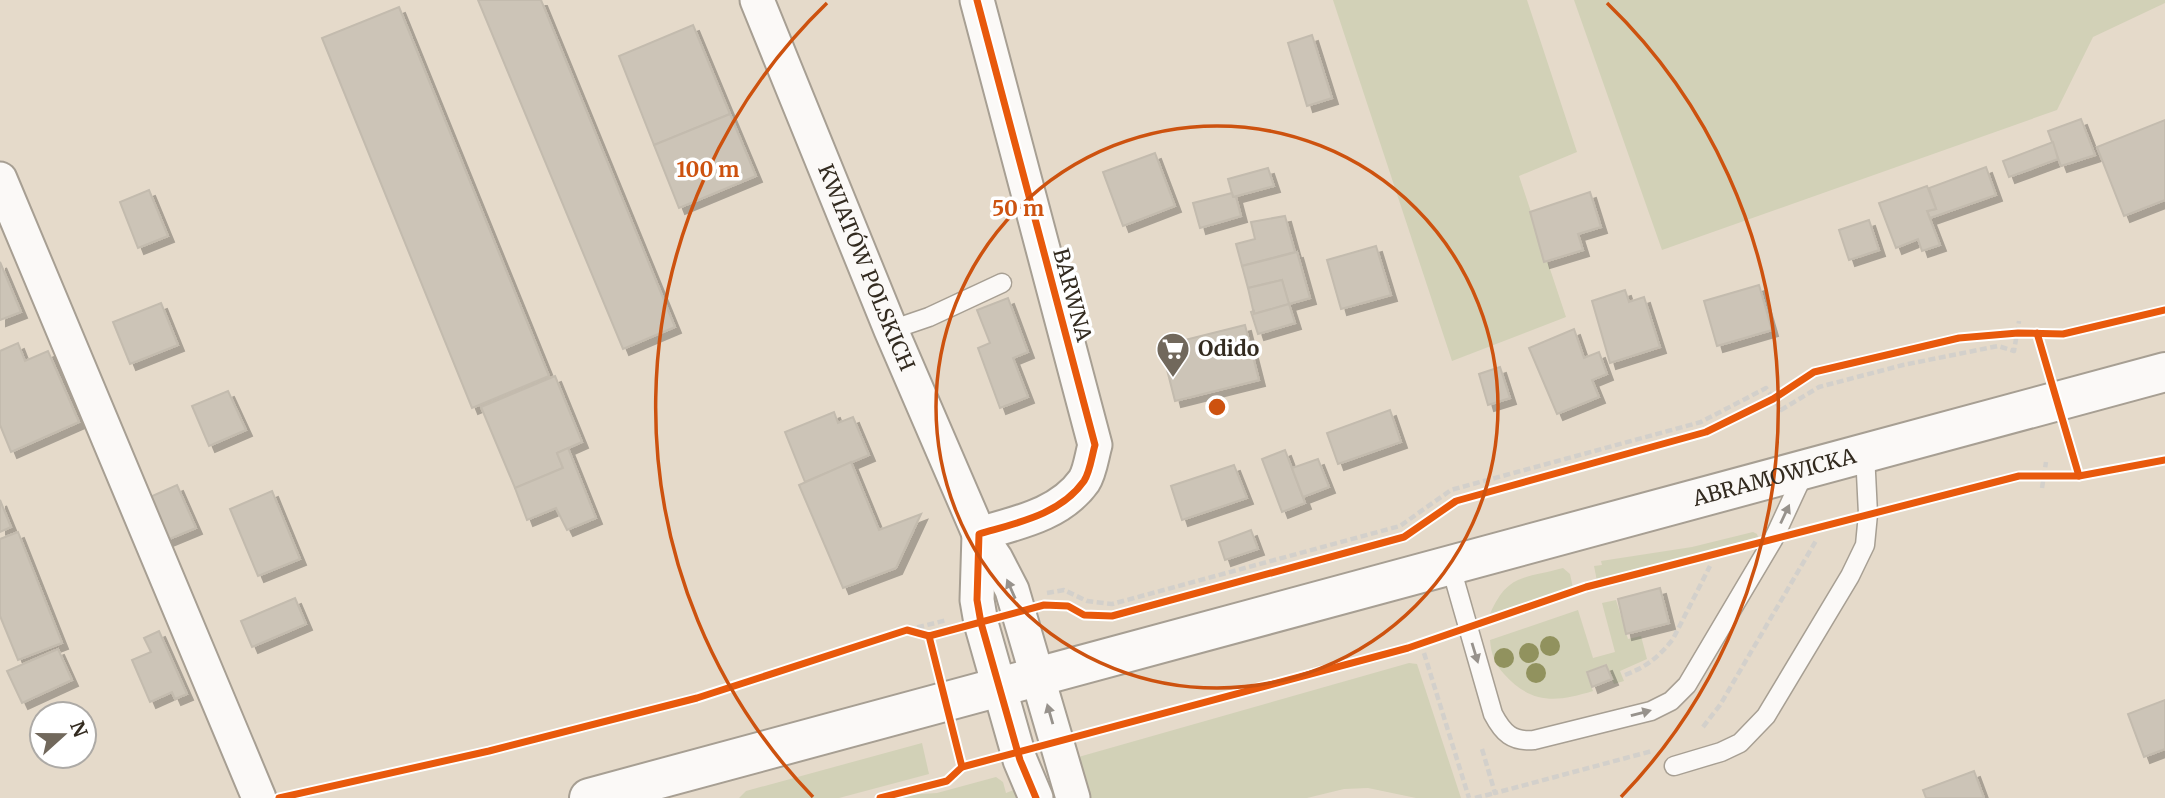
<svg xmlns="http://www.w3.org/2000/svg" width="2165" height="798" viewBox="0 0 2165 798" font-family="Merriweather,serif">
<defs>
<filter id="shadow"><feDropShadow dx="6" dy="6" stdDeviation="0" flood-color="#0004"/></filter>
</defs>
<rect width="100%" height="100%" fill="#e5daca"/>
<g fill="#d2d1b7">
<polygon points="1333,0 1527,0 1577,152 1519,176 1566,317 1452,361"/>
<polygon points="1574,0 2165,0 2165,3 2093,37 2057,110 1662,250"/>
<polygon points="1753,532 1757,534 1758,537 1597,581 1594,566 1602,565 1601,561 1692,547"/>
<path d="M1563,568L1570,574L1573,588L1490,614C1508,573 1524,579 1563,568Z"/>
<path d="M1616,600L1628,639L1641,636L1647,659L1620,671L1624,681L1614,684L1606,664L1586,672L1593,691C1557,702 1532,705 1504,674C1495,664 1491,654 1490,640L1578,610L1593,658L1615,652L1602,603Z"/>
<polygon points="1409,663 1417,664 1461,798 1416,798 1368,788 1344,789 1307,798 1091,798 1075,758"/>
<polygon points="922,743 929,774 839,798 739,798 746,791"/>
<polygon points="996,777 1003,782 1006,793 1016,789 1019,798 895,798 905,795 937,793"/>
</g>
<g fill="#ccc4b7" stroke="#c3bbae" stroke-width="2" filter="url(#shadow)">
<polygon points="478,0 541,0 675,327 623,349"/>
<polygon points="399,7 549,376 472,408 322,38"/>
<polygon points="693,25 730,114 654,145 619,56"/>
<polygon points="1312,35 1332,98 1307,106 1288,43"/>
<polygon points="730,114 756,176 679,208 654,145"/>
<polygon points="2081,119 2095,155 2061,166 2048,131"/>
<polygon points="2165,120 2165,200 2124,216 2097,147"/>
<polygon points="2053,142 2058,159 2009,177 2003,161"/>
<polygon points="1155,153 1175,206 1123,226 1103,172"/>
<polygon points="1986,167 1996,195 1930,218 1927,211 1936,209 1929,188"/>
<polygon points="1268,168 1274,186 1233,197 1228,179"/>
<polygon points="1927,186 1936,209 1927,211 1940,245 1922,251 1918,239 1896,248 1879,203"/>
<polygon points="149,190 168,236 138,248 120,202"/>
<polygon points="1590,192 1601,227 1578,234 1583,250 1544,262 1530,212"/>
<polygon points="1232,193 1233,197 1236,197 1241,216 1200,228 1193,203"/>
<polygon points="1285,216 1295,252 1242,266 1236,244 1255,239 1251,222"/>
<polygon points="1869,220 1879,250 1849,260 1839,230"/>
<polygon points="1376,246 1391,295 1341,309 1327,260"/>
<polygon points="1297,252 1310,298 1289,304 1282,280 1248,288 1242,266"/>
<polygon points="0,262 21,312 0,320"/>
<polygon points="1282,280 1289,304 1254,314 1248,288"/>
<polygon points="1759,285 1772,330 1717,346 1704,301"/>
<polygon points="1625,290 1629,302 1644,297 1660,347 1610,363 1592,301"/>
<polygon points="1008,298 1028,352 1013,358 1028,397 1000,408 978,348 990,343 977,310"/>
<polygon points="161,303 178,345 130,364 113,322"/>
<polygon points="1289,304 1295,323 1258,334 1251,312 1254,311 1254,314"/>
<polygon points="1245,325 1259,380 1175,401 1161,346"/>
<polygon points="1574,329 1584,358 1599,352 1607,374 1592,380 1599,397 1557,414 1529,348"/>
<polygon points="18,343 25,361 48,351 79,422 11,452 0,425 0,351"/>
<polygon points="1500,367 1510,398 1488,405 1479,374"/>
<polygon points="555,376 582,442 557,453 563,468 515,488 481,407"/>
<polygon points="228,391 246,430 209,446 192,406"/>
<polygon points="1390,410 1401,442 1338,464 1327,433"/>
<polygon points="834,412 838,423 853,417 869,455 805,482 785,432"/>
<polygon points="568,448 596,518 567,530 556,508 527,520 515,488 563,468 557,453"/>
<polygon points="1285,450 1305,503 1282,512 1262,459"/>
<polygon points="1318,459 1329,487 1303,497 1292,468"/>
<polygon points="851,462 879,530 921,514 896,568 843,588 799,485"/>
<polygon points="1234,465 1247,498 1182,520 1171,486"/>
<polygon points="177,485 196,528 167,540 150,497"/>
<polygon points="272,491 300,559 258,576 230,509"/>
<polygon points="0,500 11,527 0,532"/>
<polygon points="1251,530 1258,549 1225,560 1219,542"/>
<polygon points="18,532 62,643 18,660 0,616 0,539"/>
<polygon points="1660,588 1669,623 1626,634 1618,599"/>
<polygon points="295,598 306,624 252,647 241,621"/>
<polygon points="159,631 187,694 175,699 172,692 150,702 132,660 151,652 144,638"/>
<polygon points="58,649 72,680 22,703 7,671"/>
<polygon points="1606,665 1612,679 1592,687 1587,672"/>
<polygon points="2165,700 2165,749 2144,757 2128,714"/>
<polygon points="1974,771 1984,798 1926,798 1923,790"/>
</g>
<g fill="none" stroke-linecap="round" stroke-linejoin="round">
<defs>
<g id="service">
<polyline points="891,330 929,317 1002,283"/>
<path d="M1450,564L1493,714C1503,733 1512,742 1534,740L1651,711L1671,701L1687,685L1773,540L1805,471"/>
<polyline points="1674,766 1721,752 1740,743 1766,716 1850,576 1865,545 1868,514 1865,453"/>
</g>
<g id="minor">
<path id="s1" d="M757,0L891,330L979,534L996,559L1012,590L1073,798"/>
<path d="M977,0L1095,445C1092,455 1090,472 1084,481C1060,515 1016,523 979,534"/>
<polyline points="0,179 259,798"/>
<polyline points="979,534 977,600 981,623 1020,760 1036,798"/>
</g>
<g id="primary">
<path id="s2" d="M589,798L2165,372"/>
</g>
</defs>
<use href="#service" stroke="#a79f93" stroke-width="21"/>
<use href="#minor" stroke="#a79f93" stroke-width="37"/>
<use href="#primary" stroke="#a79f93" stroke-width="42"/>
<g stroke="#d3d0cb" stroke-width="4.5" stroke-dasharray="7 3.5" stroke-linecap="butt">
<polyline points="2042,488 2046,462"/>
<polyline points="1047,593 1064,590 1087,601 1112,604 1400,526 1451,490 1701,422 1766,388 1781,410 1819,387 1903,365 1998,346 2014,351 2019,321"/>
<polyline points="907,630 947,620"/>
<polyline points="1424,653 1469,798"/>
<path d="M1625,675C1646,667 1659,657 1673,639L1710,566"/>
<polyline points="1703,727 1720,705 1817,539"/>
<polyline points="1482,749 1495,793 1652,751"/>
<polyline points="1475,798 1495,793"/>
</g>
<use href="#service" stroke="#fbf9f7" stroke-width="18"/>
<use href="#minor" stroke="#fbf9f7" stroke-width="33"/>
<use href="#primary" stroke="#fbf9f7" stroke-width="38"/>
<defs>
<g id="cycleway">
<path d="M977,0L1095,445C1092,455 1090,472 1084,481C1060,515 1016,523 979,534L977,600L981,623L1020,760L1036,798"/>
<polyline points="2037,333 2079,476"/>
<polyline points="929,636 962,767"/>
<polyline points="279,798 489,751 697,698 907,630 929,636 1044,605 1068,606 1084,615 1112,616 1404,537 1456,501 1706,432 1773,399 1814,372 1959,338 2018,333 2063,334 2165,310"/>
<polyline points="880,798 947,781 962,767 1408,648 1586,587 2019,476 2079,476 2165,460"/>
</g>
</defs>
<use href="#cycleway" stroke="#fff" stroke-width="11"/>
<use href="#cycleway" stroke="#e8590c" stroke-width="7"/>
</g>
<g fill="#91925e">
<circle cx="1550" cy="646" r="10"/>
<circle cx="1529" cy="653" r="10"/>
<circle cx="1504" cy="658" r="10"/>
<circle cx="1536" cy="673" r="10"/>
</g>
<defs><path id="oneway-solid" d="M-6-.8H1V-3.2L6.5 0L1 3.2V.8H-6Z" transform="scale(1.75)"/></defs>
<g fill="#97928c">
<use href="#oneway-solid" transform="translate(1785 514) rotate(-65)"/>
<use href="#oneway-solid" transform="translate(1011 589) rotate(-114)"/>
<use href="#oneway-solid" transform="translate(1475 653) rotate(73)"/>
<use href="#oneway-solid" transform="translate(1641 713) rotate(-15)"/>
<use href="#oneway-solid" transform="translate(1050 714) rotate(-106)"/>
</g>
<g fill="none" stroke="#cd520f" stroke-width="3.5">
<circle cx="1217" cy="407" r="281"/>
<path d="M813 797A562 562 0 0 1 827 3M1607 3A562 562 0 0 1 1621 797"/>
</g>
<defs>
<symbol id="supermarket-pin" viewBox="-11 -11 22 30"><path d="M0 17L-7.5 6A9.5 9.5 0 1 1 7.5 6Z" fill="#71685c" stroke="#fff"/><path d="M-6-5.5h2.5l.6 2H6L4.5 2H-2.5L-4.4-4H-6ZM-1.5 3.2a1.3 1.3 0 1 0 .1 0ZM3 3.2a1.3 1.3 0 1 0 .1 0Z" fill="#fff"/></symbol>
</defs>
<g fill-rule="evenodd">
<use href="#supermarket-pin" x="1154" y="330" width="38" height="52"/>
</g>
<g text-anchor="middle" stroke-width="7" stroke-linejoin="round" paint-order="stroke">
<g font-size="21" fill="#332b20" stroke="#fff">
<text dy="7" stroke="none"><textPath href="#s1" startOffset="289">KWIATÓW POLSKICH</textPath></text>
<text transform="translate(1072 295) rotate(75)" y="7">BARWNA</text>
<text dy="7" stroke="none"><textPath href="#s2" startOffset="1228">ABRAMOWICKA</textPath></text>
</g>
<g font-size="21" font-weight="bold" fill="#332b20" stroke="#fff" text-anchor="start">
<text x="1198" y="356">Odido</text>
</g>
</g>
<circle cx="1217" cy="407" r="10" fill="#cd520f" stroke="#fff" stroke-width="3.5"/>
<g font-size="21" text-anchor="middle" font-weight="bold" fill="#cd520f" stroke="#fff" stroke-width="7" stroke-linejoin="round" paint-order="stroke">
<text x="708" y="177">100 m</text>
<text x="1018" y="216">50 m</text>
</g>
<g transform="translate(63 735) rotate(69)"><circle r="33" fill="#ffffff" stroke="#adaaa6" stroke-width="2"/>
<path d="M0-5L12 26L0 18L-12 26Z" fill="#71685c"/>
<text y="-10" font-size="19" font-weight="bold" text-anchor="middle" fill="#332b20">N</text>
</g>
</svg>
